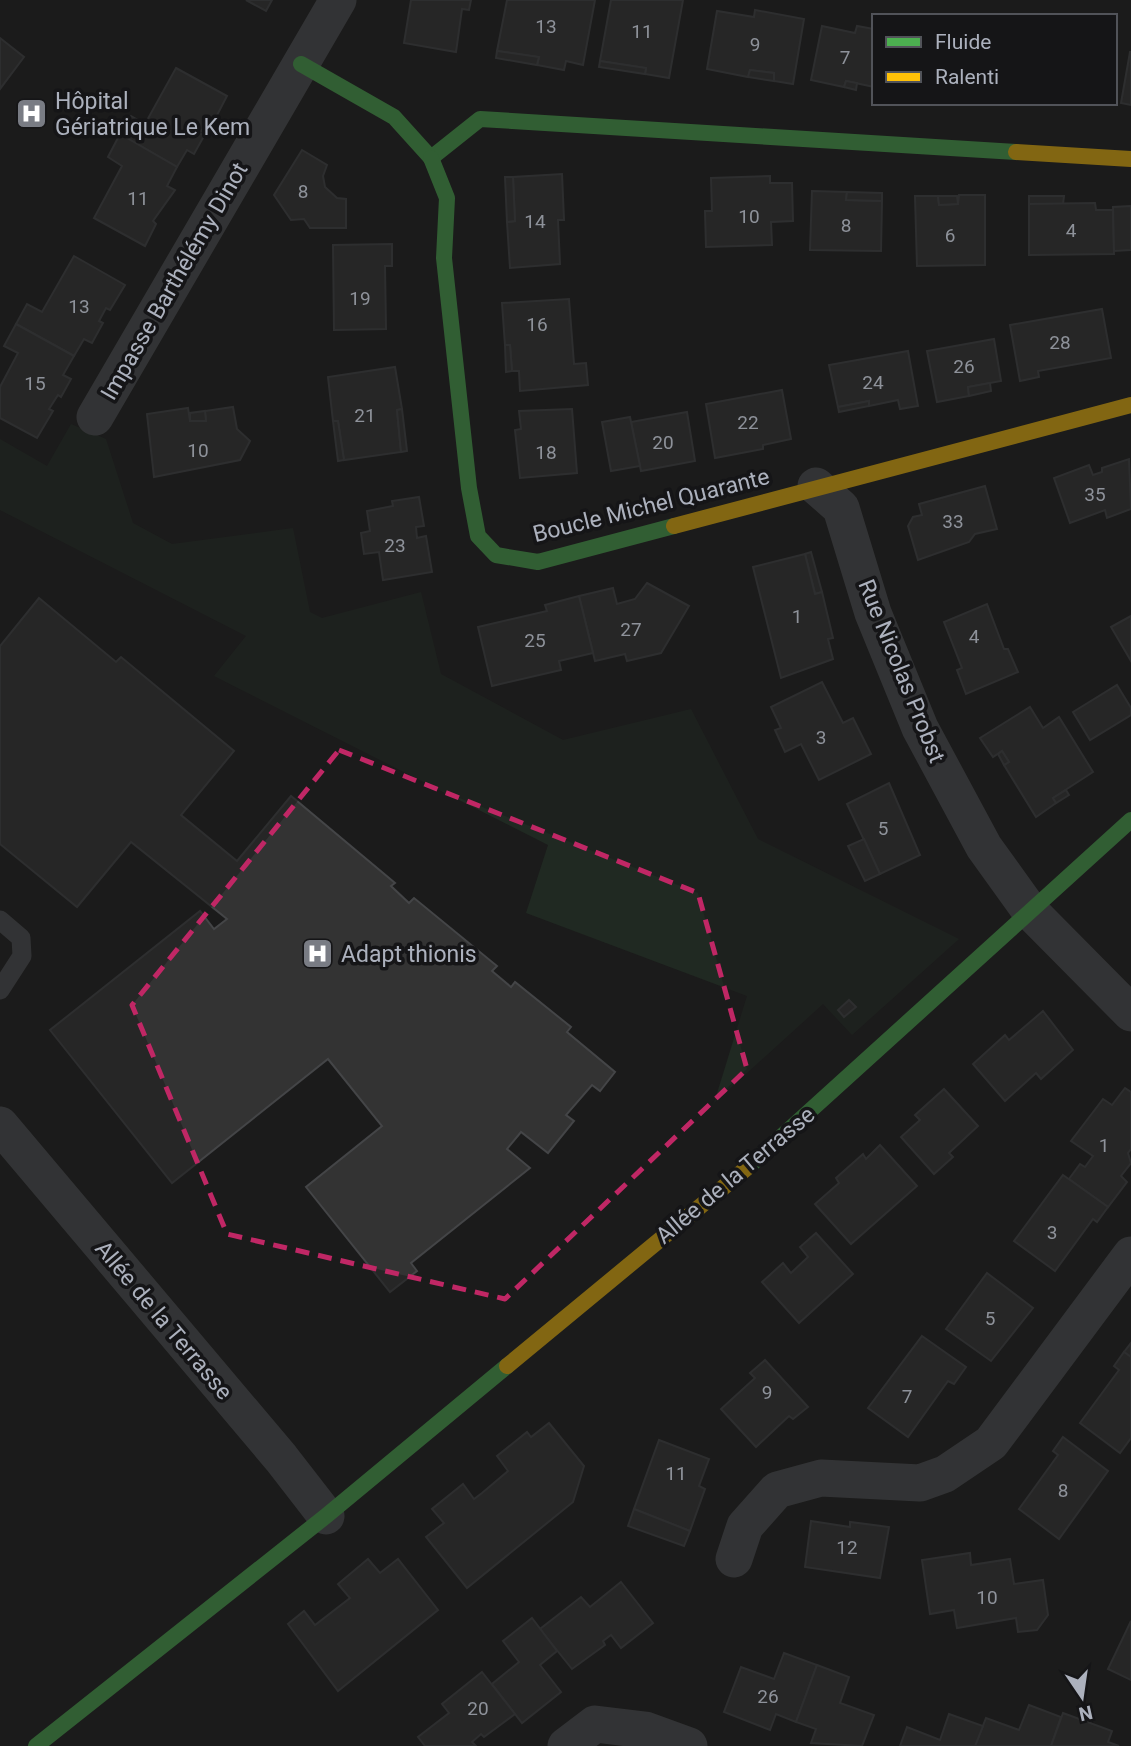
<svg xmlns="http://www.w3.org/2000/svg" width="1131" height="1746" viewBox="0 0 1131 1746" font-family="Roboto,sans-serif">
<rect width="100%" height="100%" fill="#1b1b1b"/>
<polygon fill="#202922" points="71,424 106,439 133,523 172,544 293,528 310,612 322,618 421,592 441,674 563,740 691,709 758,839 959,939 852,1035 823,1004 714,1103 747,996 526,913 548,845 214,676 246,636 0,510 0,439 47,466"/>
<g fill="#333" stroke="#444547" stroke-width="2">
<polygon points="246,0 272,0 266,11"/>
<polygon points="411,0 471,0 469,10 462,9 456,52 404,43"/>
<polygon points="507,0 595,0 583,65 566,61 564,70 537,65 539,57 497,51"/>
<polygon points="611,0 683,0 669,78 645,74 646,68 600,61"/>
<polygon points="755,10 804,19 793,84 774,81 774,73 750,70 748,77 707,69 717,11 754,17"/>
<polygon points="822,26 855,33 857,26 874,29 874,87 846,81 844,87 811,80"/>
<polygon points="0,38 24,57 0,89"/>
<polygon points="497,51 539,57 537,65 496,58"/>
<polygon points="1130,52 1131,52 1131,105 1121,103"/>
<polygon points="600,61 646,68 645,74 599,67"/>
<polygon points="176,68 227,96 214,121 209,119 200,133 204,136 194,154 187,150 177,167 120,134 131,116 145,124"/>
<polygon points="750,70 774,73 774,81 748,77"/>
<polygon points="846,81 857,83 856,90 844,87"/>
<polygon points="120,134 177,167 167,186 175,190 153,221 156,224 145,246 94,218 122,166 108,157"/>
<polygon points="302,150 327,165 323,176 325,187 337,198 346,199 346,228 310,228 304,219 291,220 274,195"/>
<polygon points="562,174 564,220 558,220 560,264 510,268 507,222 515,221 513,177"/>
<polygon points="770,176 770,183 792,183 793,221 771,222 772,245 706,247 705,211 712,211 711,178"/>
<polygon points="505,177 513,177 515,221 507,222"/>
<polygon points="812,191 847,192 846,200 882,201 881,251 810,250"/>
<polygon points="847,192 882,193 882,201 846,200"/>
<polygon points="959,195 985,195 985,265 917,266 915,196 938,196 939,205 958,204"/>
<polygon points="938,196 957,196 958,204 939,205"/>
<polygon points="1029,196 1064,196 1063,204 1029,204"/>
<polygon points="1095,203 1096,210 1113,210 1114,254 1029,255 1029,204"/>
<polygon points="1131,206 1131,250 1114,251 1113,207"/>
<polygon points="392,244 392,266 385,266 386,329 334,330 333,245"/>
<polygon points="74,256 125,285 110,310 106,308 99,321 103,323 92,343 84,339 74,356 16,324 27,304 42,312"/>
<polygon points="569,299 574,364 586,363 588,385 520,391 519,371 512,371 510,345 505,345 502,303"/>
<polygon points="1102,309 1111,358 1038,371 1039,377 1020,381 1010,325"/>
<polygon points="16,324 74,356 63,375 71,379 61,397 58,395 49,409 53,411 37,438 0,418 0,387 18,353 4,346"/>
<polygon points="994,339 1001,381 968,387 969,396 937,402 927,351"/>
<polygon points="505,345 510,345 512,371 506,372"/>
<polygon points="908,351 918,406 900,409 898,400 869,406 869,401 838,407 829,365"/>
<polygon points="395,367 402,409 397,410 401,452 344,460 338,421 333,421 328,377"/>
<polygon points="990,383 991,391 969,396 968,387"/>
<polygon points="782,390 791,439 763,445 763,449 715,458 706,404"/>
<polygon points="869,401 869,406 839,412 838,407"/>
<polygon points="233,407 237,429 250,441 240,460 154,477 147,414 188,408 190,421 206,421 205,411"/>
<polygon points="402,409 407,451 401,452 397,410"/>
<polygon points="572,409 577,473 520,478 515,430 521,429 519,411"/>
<polygon points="205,411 206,421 190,421 190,413"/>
<polygon points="687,412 695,461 641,471 631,422"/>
<polygon points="630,417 640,466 611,471 602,422"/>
<polygon points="333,421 338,421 344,460 338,461"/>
<polygon points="1129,459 1131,509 1107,518 1105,510 1070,523 1054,478 1089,465 1093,475 1102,472 1102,468"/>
<polygon points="985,486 997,529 975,534 969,542 918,560 908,526 913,517 922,515 919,504"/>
<polygon points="419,497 424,526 416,527 417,538 426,536 432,572 383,580 379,552 364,554 361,533 370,531 367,511 393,506 392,501"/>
<polygon points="811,552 822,592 815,594 805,554"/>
<polygon points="805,554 815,594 822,592 833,638 828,639 833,659 781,678 753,567"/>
<polygon points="647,583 689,606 661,653 627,661 625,654 595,661 579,596 613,588 617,604 635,599"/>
<polygon points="579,596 593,653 559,661 561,670 492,686 478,627 547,611 545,605"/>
<polygon points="39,598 116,662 121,657 234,751 181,815 237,861 291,796 395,883 391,886 409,903 414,898 497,966 492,971 511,987 515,982 571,1027 567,1032 615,1072 600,1091 592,1085 566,1115 574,1121 548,1153 521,1132 507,1149 530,1168 411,1263 417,1271 390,1292 306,1187 382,1126 328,1059 172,1183 50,1030 200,911 214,929 227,919 131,842 77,907 0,844 0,646"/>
<polygon points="987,604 1004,649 1008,649 1018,672 966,694 957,670 962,668 944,622"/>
<polygon points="1131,616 1131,661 1111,627"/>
<polygon points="822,682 843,723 853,718 871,754 819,780 801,744 785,752 775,730 781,728 771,707"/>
<polygon points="1117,685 1131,708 1131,715 1090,740 1073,712"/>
<polygon points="1030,707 1043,728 1059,717 1093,772 1053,798 1056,803 1036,817 1004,765 1009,762 1002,751 993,757 980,738"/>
<polygon points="1002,751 1009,762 1004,765 998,754"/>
<polygon points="889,783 920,855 880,874 847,804"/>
<polygon points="1066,790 1069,795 1056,803 1053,798"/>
<polygon points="864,839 880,874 865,881 848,846"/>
<polygon points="849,1000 856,1007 844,1017 838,1010"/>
<polygon points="1043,1011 1073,1050 1041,1079 1036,1073 1005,1101 973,1064 1005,1035 1009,1040"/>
<polygon points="1125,1088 1131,1092 1131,1149 1128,1153 1131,1163 1121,1176 1127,1182 1108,1207 1069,1179 1080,1164 1085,1167 1093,1156 1071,1141 1103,1099 1112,1105"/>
<polygon points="944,1089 978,1126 949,1153 953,1157 934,1174 901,1137 920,1120 915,1115"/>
<polygon points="880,1145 917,1186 851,1244 815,1204 839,1183 836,1178 863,1154 866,1159"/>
<polygon points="1063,1175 1108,1207 1097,1222 1093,1219 1055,1271 1014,1241"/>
<polygon points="816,1233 853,1274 799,1323 762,1282 783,1263 791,1273 808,1257 800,1247"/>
<polygon points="987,1273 1033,1308 991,1361 946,1329"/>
<polygon points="922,1336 966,1367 954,1384 948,1381 908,1437 868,1408"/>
<polygon points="1131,1343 1131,1357 1124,1352"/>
<polygon points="1124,1352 1131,1357 1131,1438 1120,1453 1080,1423 1119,1370 1114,1366"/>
<polygon points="765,1360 808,1407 793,1419 789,1416 756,1447 721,1409 755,1378 750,1373"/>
<polygon points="549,1423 584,1466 573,1502 467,1588 426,1537 444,1523 432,1509 463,1484 474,1499 482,1493 508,1471 497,1456 527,1432 531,1437"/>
<polygon points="1063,1437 1108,1471 1059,1539 1019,1509 1058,1455 1053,1451"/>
<polygon points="659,1440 709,1459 699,1486 705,1489 690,1531 634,1509"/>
<polygon points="634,1509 690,1531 684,1546 628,1526"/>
<polygon points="811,1521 850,1527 850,1522 889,1527 880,1578 805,1567"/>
<polygon points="970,1553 971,1565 1010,1559 1014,1584 1043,1580 1048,1615 1037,1630 1018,1632 1016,1618 957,1628 954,1610 930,1614 922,1560"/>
<polygon points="368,1559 380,1573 398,1559 438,1610 338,1691 288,1624 304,1611 315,1625 350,1598 338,1584"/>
<polygon points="621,1582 653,1623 621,1648 611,1635 603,1641 605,1645 572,1669 540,1629 581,1597 590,1607"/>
<polygon points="532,1618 557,1651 540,1665 561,1692 522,1723 492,1684 519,1662 503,1641"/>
<polygon points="1131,1621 1131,1680 1108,1669"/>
<polygon points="784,1653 817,1665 796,1722 776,1714 770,1730 724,1712 741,1667 774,1679"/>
<polygon points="817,1665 849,1677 840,1703 874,1715 862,1746 811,1743 816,1729 796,1722"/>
<polygon points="482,1672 515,1714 484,1737 481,1734 472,1742 476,1746 425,1746 418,1737 449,1713 442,1704"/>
<polygon points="1029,1705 1061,1717 1051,1746 975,1746 986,1718 1019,1730"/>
<polygon points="1063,1713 1112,1731 1108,1742 1119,1746 1051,1746"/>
<polygon points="949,1714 983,1726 975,1746 900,1746 907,1727 940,1740"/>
</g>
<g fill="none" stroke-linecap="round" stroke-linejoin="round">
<polyline stroke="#4f5154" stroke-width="19" points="0,920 21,938 22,956 0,990"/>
<g stroke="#4f5154" stroke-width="37">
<polyline points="95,417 338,0"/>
<polyline points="816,486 841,508 873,613 920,728 984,847 1030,911 1131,1013"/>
<polyline points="0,1125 281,1458 326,1516"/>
<polyline points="734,1559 745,1526 777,1490 821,1478 920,1483 945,1474 991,1443 1131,1255"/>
<polyline points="566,1746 595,1724 645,1730 689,1746"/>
</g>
<g stroke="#4caf50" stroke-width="16">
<polyline points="301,64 394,117 431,158 480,119 1016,152"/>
<polyline points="431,158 447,198 444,258 469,488 478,536 496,555 538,562 674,526"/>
<polyline points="748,1167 1131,820"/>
<polyline points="36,1746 326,1516 507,1366"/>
</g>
<g stroke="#ffc107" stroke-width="16">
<polyline points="1016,152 1131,159"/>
<polyline points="674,526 1131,405"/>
<polyline points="507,1366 748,1167"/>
</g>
</g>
<path d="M0 0H1131V1746H0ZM339,750L698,893L747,1069L505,1299L227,1234L132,1005Z" fill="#1b1b1b" fill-opacity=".55" fill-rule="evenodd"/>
<path fill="none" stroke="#c02765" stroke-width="5" stroke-dasharray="14 9" stroke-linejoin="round" d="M339,750L698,893L747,1069L505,1299L227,1234L132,1005Z"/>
<defs>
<symbol id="hospital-square" viewBox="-11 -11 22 22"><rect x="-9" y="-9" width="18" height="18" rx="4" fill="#797c84" stroke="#151517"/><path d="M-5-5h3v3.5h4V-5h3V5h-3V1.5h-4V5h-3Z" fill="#fff"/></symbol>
</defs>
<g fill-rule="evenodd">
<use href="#hospital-square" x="14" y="96" width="35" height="35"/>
<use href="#hospital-square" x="300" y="936" width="35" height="35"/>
</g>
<g text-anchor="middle" stroke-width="7" stroke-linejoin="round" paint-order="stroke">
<g font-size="19" fill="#8e929a">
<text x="546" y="33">13</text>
<text x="642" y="38">11</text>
<text x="755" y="51">9</text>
<text x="845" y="64">7</text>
<text x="303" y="198">8</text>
<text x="138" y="205">11</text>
<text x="749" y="223">10</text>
<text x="535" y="228">14</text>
<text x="846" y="232">8</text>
<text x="1071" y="237">4</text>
<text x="950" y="242">6</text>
<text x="360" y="305">19</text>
<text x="79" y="313">13</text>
<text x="537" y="331">16</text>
<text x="1060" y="349">28</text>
<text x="964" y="373">26</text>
<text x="873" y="389">24</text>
<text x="35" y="390">15</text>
<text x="365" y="422">21</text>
<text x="748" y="429">22</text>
<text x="663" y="449">20</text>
<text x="198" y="457">10</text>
<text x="546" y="459">18</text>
<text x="1095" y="501">35</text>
<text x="953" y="528">33</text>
<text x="395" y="552">23</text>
<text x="797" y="623">1</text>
<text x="631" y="636">27</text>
<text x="974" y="643">4</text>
<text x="535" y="647">25</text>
<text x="821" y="744">3</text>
<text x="883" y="835">5</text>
<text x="1104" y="1152">1</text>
<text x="1052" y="1239">3</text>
<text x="990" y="1325">5</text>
<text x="767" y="1399">9</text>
<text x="907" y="1403">7</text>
<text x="676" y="1480">11</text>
<text x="1063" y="1497">8</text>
<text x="847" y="1554">12</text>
<text x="987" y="1604">10</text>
<text x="768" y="1703">26</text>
<text x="478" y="1715">20</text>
</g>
<g font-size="23" fill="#acb1bd" stroke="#151517" text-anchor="start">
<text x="55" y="109">Hôpital<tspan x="55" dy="26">Gériatrique Le Kem</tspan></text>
<text x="341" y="962">Adapt thionis</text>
</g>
<g font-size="23" fill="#acb1bd" stroke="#151517">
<text transform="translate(174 281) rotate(-60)" y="8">Impasse Barthélémy Dinot</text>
<text transform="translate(651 505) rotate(-14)" y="8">Boucle Michel Quarante</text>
<text transform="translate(902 671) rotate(68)" y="8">Rue Nicolas Probst</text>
<text transform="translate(735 1175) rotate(-40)" y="8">Allée de la Terrasse</text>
<text transform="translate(164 1320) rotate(50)" y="8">Allée de la Terrasse</text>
</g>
</g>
<rect x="872" y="14" width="245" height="91" fill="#151517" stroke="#515359" stroke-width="2"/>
<rect x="886" y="37" width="35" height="10" fill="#4caf50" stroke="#515359" stroke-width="2"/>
<text x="935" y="49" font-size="21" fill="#acb1bd">Fluide</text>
<rect x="886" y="72" width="35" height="10" fill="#ffc107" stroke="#515359" stroke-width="2"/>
<text x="935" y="84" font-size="21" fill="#acb1bd">Ralenti</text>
<g transform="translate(1082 1697) rotate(167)" stroke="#151517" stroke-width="5" paint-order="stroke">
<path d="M0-5L12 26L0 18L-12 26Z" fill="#acb1bd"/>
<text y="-10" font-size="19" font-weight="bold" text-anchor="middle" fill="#acb1bd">N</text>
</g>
</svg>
